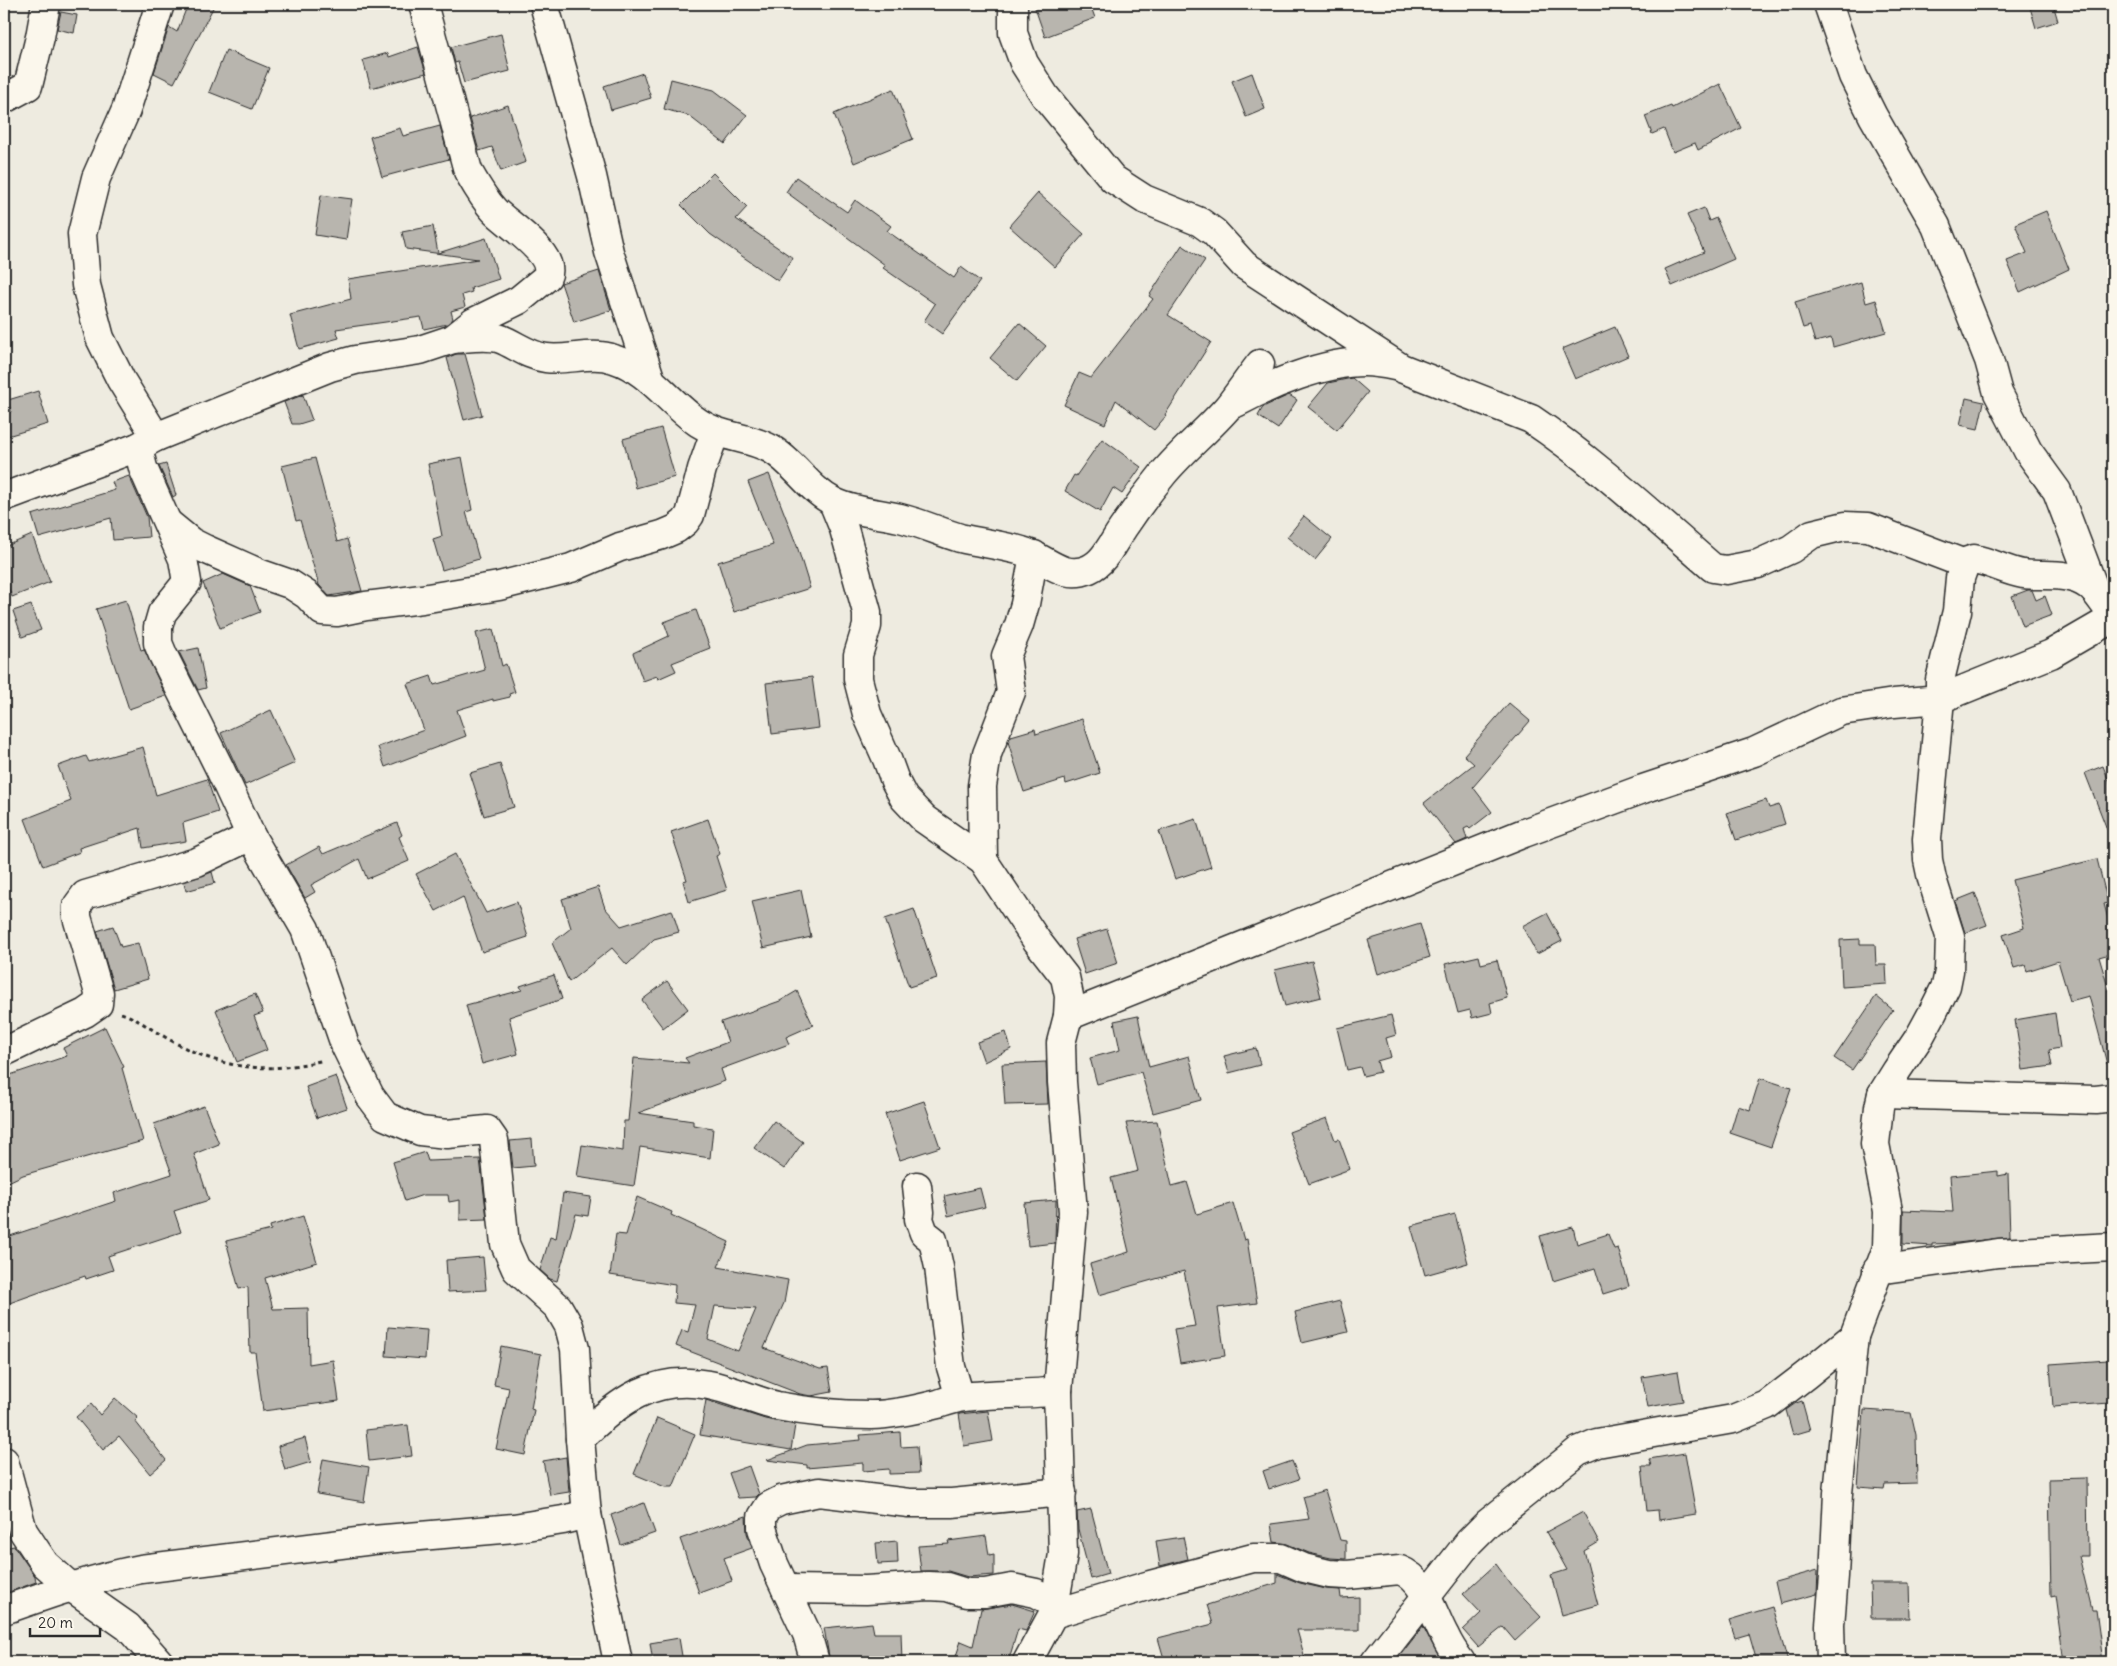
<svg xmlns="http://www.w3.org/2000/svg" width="2117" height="1666" viewBox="0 0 2117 1666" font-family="Delius,sans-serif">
<rect width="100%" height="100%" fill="#eeebe0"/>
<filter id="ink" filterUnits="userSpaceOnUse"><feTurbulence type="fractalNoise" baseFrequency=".02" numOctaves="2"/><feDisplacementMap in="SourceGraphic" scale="10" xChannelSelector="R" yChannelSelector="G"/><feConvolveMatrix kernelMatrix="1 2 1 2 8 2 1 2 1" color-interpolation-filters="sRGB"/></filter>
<g filter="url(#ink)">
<g fill="#b8b5ae" stroke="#2b2b2b" fill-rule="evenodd">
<polygon points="188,4 215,4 174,83 154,73 169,27 177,32"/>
<polygon points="1045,4 1090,4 1095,18 1045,37 1035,8"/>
<polygon points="2029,4 2053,4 2058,21 2036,28"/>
<polygon points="61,12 77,15 74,33 57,29"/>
<polygon points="501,34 510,71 464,83 458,62 455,63 451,47"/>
<polygon points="418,47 426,73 371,88 363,60 388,53 389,57"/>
<polygon points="226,50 269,68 252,109 209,92"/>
<polygon points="643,73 651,98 611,110 604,86"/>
<polygon points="1252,73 1265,109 1246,117 1232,81"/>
<polygon points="671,79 714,90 747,115 725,144 689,116 664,109"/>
<polygon points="1720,84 1741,128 1698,150 1695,143 1673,152 1664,129 1652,134 1645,116 1671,106 1672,108"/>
<polygon points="893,89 913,139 854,163 834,114"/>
<polygon points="508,105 526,162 501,171 492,147 479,151 470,118"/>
<polygon points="440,126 449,159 382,177 370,137 400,128 403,136"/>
<polygon points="713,173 747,207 736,219 793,258 778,281 710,234 681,205"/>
<polygon points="796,177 847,212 855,200 891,226 887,231 954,278 961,267 980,281 942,334 924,321 935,304 883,268 885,265 786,192"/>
<polygon points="1038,193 1084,234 1055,267 1009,226"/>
<polygon points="321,195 352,199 346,240 315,235"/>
<polygon points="1704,208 1709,221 1716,218 1734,259 1672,286 1665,269 1704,252 1687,215"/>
<polygon points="2046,211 2069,269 2020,292 2007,261 2027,253 2015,224"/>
<polygon points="433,226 438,253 486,238 499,279 471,288 472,292 462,295 465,307 451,311 453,319 447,324 424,329 421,317 336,329 339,338 299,349 290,315 351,299 348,279 478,259 406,249 402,232"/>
<polygon points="1182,245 1205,260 1168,315 1211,342 1165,415 1166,416 1154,430 1116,400 1105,424 1064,405 1079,373 1091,378 1153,299 1149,296"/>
<polygon points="599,271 611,310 574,322 561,283"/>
<polygon points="1861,282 1866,303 1876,300 1886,332 1833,347 1831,338 1815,342 1810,326 1803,328 1795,302"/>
<polygon points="1019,323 1046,346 1017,381 990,358"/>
<polygon points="1615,327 1628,356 1575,379 1562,349"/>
<polygon points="456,354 465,354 482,415 464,420 447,358"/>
<polygon points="1352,378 1368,392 1337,430 1308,407 1328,383"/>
<polygon points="38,391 48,424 4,437 4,412 11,412 8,400"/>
<polygon points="303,395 312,420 299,424 292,424 284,402"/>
<polygon points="1289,395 1297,400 1278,429 1258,416 1263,407"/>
<polygon points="1966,398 1984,402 1978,429 1960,425"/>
<polygon points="661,428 675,477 636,488 623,439"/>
<polygon points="1102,439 1141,467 1122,494 1113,488 1100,512 1065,491 1074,475 1076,476"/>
<polygon points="462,457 472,510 466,512 479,559 442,570 433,539 442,536 428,464"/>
<polygon points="315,458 337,542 347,539 362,591 329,596 319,585 300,520 296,521 282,466"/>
<polygon points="166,464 176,495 173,497 159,466"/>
<polygon points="769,474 797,546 810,588 734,612 718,562 773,545 748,482"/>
<polygon points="129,476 147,517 149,537 113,540 111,518 39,538 32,515 115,490 112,482"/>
<polygon points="1304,516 1332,539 1315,560 1287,537"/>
<polygon points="32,535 50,582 12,597 4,577 4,547"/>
<polygon points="223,574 250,586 260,612 220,628 203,583"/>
<polygon points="2028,590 2032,590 2036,600 2045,596 2052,615 2023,626 2012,596"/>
<polygon points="126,600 141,650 144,649 166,696 129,709 96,609"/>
<polygon points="31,605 41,630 22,637 13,611"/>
<polygon points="696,610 710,648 672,663 676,671 658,679 657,676 643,681 633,653 669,636 664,622"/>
<polygon points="493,629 502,666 506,664 515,692 509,694 510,697 493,701 493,699 457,710 466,736 385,767 378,747 424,730 407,684 431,676 434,685 485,670 476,633"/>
<polygon points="198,648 206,688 198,690 179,652"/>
<polygon points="812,677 819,728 772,734 766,683"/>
<polygon points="1509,703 1530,721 1473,787 1492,812 1470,829 1468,827 1464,829 1467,839 1456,844 1424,803 1474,764 1464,755"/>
<polygon points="271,710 295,763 245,785 221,733"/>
<polygon points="1082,719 1100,773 1066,784 1065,779 1024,792 1008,742 1011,736 1035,729 1036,734"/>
<polygon points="143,747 156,795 207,779 218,812 183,823 186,841 143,848 140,828 79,848 80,852 43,866 25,819 71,801 58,766 86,756 89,762"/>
<polygon points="500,764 514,807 484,816 470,773"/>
<polygon points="2103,766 2113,791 2113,841 2112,842 2085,773"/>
<polygon points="1766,800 1769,808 1779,805 1785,824 1736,840 1727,813"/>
<polygon points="708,819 720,854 716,856 727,890 689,902 683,881 687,880 671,832"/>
<polygon points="1196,819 1211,867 1175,879 1159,831"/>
<polygon points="397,823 402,835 399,837 409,861 367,879 359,859 311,885 315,892 305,898 286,865 319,847 323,854"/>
<polygon points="455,854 486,913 517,902 528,937 482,952 463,897 436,911 416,874"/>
<polygon points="2097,859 2108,903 2104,904 2113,937 2113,953 2099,957 2113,1004 2113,1063 2107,1064 2089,996 2070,1001 2058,961 2027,971 2025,965 2014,968 2003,935 2024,928 2012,880"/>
<polygon points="212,872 215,883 186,891 184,882"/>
<polygon points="598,887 605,908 621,926 672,910 679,932 654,939 627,965 612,948 569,982 552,943 571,928 562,899"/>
<polygon points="801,890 811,937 763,948 752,901"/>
<polygon points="1975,893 1987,925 1965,933 1955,901"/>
<polygon points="914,909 937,978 909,987 885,919"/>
<polygon points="1547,913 1562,941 1537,954 1522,926"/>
<polygon points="1420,924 1430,957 1378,974 1368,940"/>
<polygon points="113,926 121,947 138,943 148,979 114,989 97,931"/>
<polygon points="1107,929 1118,963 1085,974 1074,939"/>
<polygon points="1860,939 1860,944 1875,944 1876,965 1886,965 1887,984 1842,987 1840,940"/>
<polygon points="1479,956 1481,964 1497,960 1507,998 1490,1003 1492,1013 1472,1018 1470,1010 1458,1013 1445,964"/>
<polygon points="1312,961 1321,997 1285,1006 1275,970"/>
<polygon points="554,975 562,999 509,1017 518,1054 482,1064 466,1005 522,990 520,986"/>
<polygon points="667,981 688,1009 663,1028 642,1000"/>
<polygon points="797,991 813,1025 786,1037 789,1044 721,1069 725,1081 638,1113 693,1121 693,1125 713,1128 710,1158 640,1147 634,1186 577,1177 582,1145 623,1151 624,1121 628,1121 634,1058 689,1063 685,1058 728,1042 721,1022 780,1001"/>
<polygon points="255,994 263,1013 254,1016 267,1050 237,1062 216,1010"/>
<polygon points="1876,996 1893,1010 1852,1070 1834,1058"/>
<polygon points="2055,1013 2060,1048 2049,1050 2052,1066 2023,1070 2015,1020"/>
<polygon points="1391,1015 1396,1035 1386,1038 1391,1057 1377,1061 1380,1072 1363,1076 1360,1067 1347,1070 1337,1028"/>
<polygon points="1138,1016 1149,1067 1189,1056 1201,1100 1153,1113 1141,1072 1097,1084 1090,1058 1120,1050 1114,1021"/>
<polygon points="105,1027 124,1067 122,1068 143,1141 23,1175 4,1184 4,1077 67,1056 63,1048"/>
<polygon points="1006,1032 1011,1049 984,1062 977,1042"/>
<polygon points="1256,1048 1260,1065 1229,1073 1224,1056"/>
<polygon points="1046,1062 1048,1104 1005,1105 1002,1064"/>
<polygon points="336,1076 347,1108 317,1118 306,1087"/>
<polygon points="1760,1078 1791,1088 1771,1147 1730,1133 1738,1106 1750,1110"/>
<polygon points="924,1101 940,1147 900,1160 885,1114"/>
<polygon points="204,1106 219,1144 194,1154 209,1200 174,1211 181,1232 108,1256 113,1270 86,1279 85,1276 4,1305 4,1238 116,1201 114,1193 172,1174 154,1124"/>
<polygon points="1327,1118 1335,1140 1339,1139 1350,1169 1309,1184 1289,1132"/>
<polygon points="774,1121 803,1142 784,1169 754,1148"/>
<polygon points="1157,1121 1172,1186 1187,1182 1197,1214 1233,1203 1244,1240 1247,1239 1257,1303 1218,1308 1225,1356 1180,1363 1174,1329 1195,1326 1184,1271 1099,1295 1090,1264 1129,1252 1111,1178 1138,1171 1126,1123"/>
<polygon points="532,1139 534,1166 513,1168 510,1141"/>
<polygon points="425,1152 428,1161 480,1159 487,1219 460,1220 460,1200 449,1202 448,1195 423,1195 405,1201 393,1162"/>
<polygon points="1998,1171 1998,1176 2008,1174 2010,1237 1957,1243 1932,1244 1932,1246 1903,1244 1903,1210 1953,1212 1950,1176"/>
<polygon points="980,1188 985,1207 948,1216 944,1196"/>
<polygon points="563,1193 591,1197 588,1216 576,1214 557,1281 550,1279 540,1270 550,1237 556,1239"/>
<path d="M637,1197L672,1212L671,1215L729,1242L718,1267L788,1280L784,1303L764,1348L820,1369L828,1368L832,1392L811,1396L800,1394L676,1346L682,1330L688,1332L695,1305L674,1303L675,1285L610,1275L616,1234L626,1235ZM715,1306L756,1309L738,1351L708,1339Z"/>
<polygon points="1056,1200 1055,1243 1028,1246 1024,1203"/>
<polygon points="1455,1214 1468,1263 1425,1275 1411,1226"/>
<polygon points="303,1216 317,1262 265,1278 273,1309 308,1308 309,1364 333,1360 339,1401 263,1411 255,1352 250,1352 248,1287 239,1289 226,1241 271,1230 270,1226"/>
<polygon points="1573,1227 1577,1244 1608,1234 1614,1249 1618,1248 1629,1286 1603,1294 1595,1268 1553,1281 1540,1236"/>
<polygon points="483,1257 486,1290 448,1292 446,1260"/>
<polygon points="1340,1301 1348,1332 1302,1343 1295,1312"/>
<polygon points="388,1327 427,1330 425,1359 386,1356"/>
<polygon points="501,1346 541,1354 531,1409 534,1410 525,1455 496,1449 509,1388 494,1385"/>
<polygon points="2108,1360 2110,1403 2053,1407 2050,1364"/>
<polygon points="1678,1371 1683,1401 1648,1407 1642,1377"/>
<polygon points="115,1398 138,1418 135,1421 166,1460 150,1474 119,1436 103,1450 76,1417 91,1404 100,1415"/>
<polygon points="706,1400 765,1419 795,1425 791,1450 700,1435"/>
<polygon points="1802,1401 1810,1430 1793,1435 1786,1410 1796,1403"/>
<polygon points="1864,1410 1911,1413 1916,1435 1917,1483 1885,1484 1884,1489 1858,1487"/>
<polygon points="988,1411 993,1441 964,1446 959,1414"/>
<polygon points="657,1418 695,1434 673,1487 665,1487 634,1474"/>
<polygon points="408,1425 412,1456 369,1461 366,1430"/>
<polygon points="900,1432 901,1447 917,1446 919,1473 889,1474 889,1469 863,1471 863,1463 807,1468 807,1465 767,1460 807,1445 861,1440 860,1435"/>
<polygon points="305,1438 311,1462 285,1470 278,1446"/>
<polygon points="1685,1453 1696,1514 1659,1520 1658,1510 1647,1511 1642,1466 1651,1466 1649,1459"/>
<polygon points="566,1457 569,1492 550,1495 543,1461"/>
<polygon points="323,1459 369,1467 364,1502 317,1494"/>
<polygon points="1292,1461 1299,1479 1269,1489 1263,1471"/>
<polygon points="749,1466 759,1494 756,1497 738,1498 729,1473"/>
<polygon points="2087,1478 2088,1556 2079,1556 2092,1610 2096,1610 2103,1662 2064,1662 2055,1596 2051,1597 2049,1479"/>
<polygon points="1325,1490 1340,1540 1346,1541 1346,1559 1331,1558 1309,1553 1287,1544 1274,1542 1271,1524 1309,1519 1303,1497"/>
<polygon points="644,1503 655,1533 621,1545 611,1515"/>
<polygon points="1091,1509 1108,1574 1091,1579 1078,1529 1077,1512"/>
<polygon points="1583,1512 1599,1542 1584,1551 1598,1605 1562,1615 1551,1575 1567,1570 1546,1532"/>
<polygon points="746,1516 747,1533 752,1548 724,1558 732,1581 699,1593 680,1539"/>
<polygon points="986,1536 989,1555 994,1554 994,1575 968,1577 948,1571 921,1571 918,1546 949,1544 948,1541"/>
<polygon points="1183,1537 1188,1559 1160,1566 1156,1541"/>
<polygon points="897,1541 898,1563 878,1564 876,1543"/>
<polygon points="14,1546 35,1576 36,1582 4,1594 4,1548"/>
<polygon points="1496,1564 1512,1586 1541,1617 1515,1641 1503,1627 1478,1647 1463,1630 1481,1613 1463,1594"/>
<polygon points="1818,1570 1817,1594 1780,1604 1775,1582"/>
<polygon points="1277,1574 1300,1583 1326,1589 1340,1590 1341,1598 1359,1597 1359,1630 1297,1630 1306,1662 1221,1662 1219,1657 1200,1662 1165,1662 1158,1638 1213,1624 1207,1605 1277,1583"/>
<polygon points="1870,1583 1909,1583 1910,1618 1871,1618"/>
<polygon points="1012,1604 1035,1611 1026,1631 1018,1629 1009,1659 1012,1660 1011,1662 954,1662 961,1641 973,1646 981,1609"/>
<polygon points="1772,1607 1788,1662 1757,1662 1749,1634 1735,1638 1729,1620"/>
<polygon points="872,1623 874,1633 901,1633 902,1662 830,1662 824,1628"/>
<polygon points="1423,1626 1442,1662 1395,1662"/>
<polygon points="679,1638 683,1662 653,1662 650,1643"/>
</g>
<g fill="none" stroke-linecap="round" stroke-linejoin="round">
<defs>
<g id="minor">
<polyline points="544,4 592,176 609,252 651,381"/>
<path d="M1013,4V33L1024,63L1045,96L1113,179L1144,199L1200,222L1214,232L1244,265L1401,368L1531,419C1594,461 1655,518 1713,568L1726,570L1758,564L1791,549L1812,534L1845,526L1868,527L1965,564"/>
<polyline points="1828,4 1853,76 1873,116 1936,226 1989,360 1998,393 2028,451 2057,491 2095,591"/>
<polyline points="4,99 28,86 40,37 46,4"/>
<path d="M453,339C468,338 486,334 501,339C516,345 529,356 546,358C568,361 592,351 614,359C649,370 669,403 699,423C722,438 747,436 771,449C795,463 809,490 834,502C855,512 878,513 900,518C921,523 940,532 960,538C981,543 1002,545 1022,551C1046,557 1062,581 1089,569C1105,562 1113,542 1123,528C1135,510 1149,491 1163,474C1183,450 1208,430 1228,407C1239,393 1249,378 1260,364"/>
<path d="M1236,403C1271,384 1324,362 1364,362C1375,362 1385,364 1395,366"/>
<polyline points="156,437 121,380 100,338 86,285 82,234 96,178 126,110 160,4"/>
<polyline points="138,447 143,468 183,559 187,582 162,613 158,627 158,643 163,655 219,767 251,836 305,929 345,1045 370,1096 385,1116 420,1131 447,1134 487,1130 494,1140 505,1244 516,1269 558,1307 569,1326 575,1349 580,1439 587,1514 618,1662"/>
<path d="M4,497L138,447L156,437L330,367L355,360L420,350L453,339L474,322L519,300L547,277C557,254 508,225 494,210C483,198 476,185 468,171L423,4"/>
<polyline points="833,502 844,529 867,612 867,626 858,655 858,679 867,714 887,759 895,781 904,798 924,819 983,860 1037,941 1065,977 1069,996 1068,1016 1061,1043 1062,1082 1073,1212 1058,1391 1063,1554 1053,1614 1027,1662"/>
<polyline points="169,524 191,542 205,549 261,574 290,584 307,595 322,611 337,612 366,606 422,599 499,586 571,568 620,547 662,535 676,529 685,522 690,515 702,469 715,432"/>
<polyline points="983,860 982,786 987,754 1011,692 1006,656 1019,625 1025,604 1034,555"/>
<polyline points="1068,1016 1524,833 1643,789 1754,752 1841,711 1894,703 1940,699 2051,654 2108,621"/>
<polyline points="4,1052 85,1013 98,1004 99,993 77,917 77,906 85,895 197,862 251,836"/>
<polyline points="1882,1094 2096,1100 2113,1098"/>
<polyline points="917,1186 920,1212 919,1219 924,1233 933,1240 939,1267 951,1367 960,1397"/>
<polyline points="1877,1270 1998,1253 2113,1247"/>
<path d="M580,1439C617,1402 653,1374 709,1385C732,1389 754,1401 777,1406C808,1412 840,1415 871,1415C893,1415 918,1409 938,1404C947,1401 955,1398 964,1397C995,1393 1027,1395 1058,1391"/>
<polyline points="4,1461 23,1531 45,1564 71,1587 128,1627 159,1662"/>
<polyline points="786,1589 866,1590 929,1586 947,1587 966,1593 985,1593 1012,1588 1036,1593 1056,1604"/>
<path d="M4,1610C49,1594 94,1578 141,1569L373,1540L514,1528L563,1520L587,1514"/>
<path d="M1053,1614L1150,1585L1253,1558H1281L1304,1568L1329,1574L1347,1575L1400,1570C1425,1579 1433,1615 1445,1636C1449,1645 1455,1654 1461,1662"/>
<polyline points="815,1662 807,1634 774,1564 762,1528 762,1517 769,1506 781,1500 819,1492 909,1503 952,1503 1062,1492"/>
<path d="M1375,1662L1469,1542L1488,1523L1578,1451L1597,1443L1733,1419L1767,1405L1806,1375L1854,1336L1887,1248L1888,1211L1875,1144L1879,1107L1882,1094L1897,1070L1920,1036L1933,1012L1946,986L1949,971L1950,936L1932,879L1928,860L1927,839L1940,699V680L1957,611L1960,578L1965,564L1968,561L1974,559C1991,562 2006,571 2023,574C2045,577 2068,571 2088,585C2099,593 2104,606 2113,614"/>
<polyline points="1831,1662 1830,1625 1834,1576 1838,1493 1854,1336"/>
</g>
</defs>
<use href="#minor" stroke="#2b2b2b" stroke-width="31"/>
<path stroke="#2b2b2b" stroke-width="3" stroke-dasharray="4 4" stroke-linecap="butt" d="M121,1013C137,1018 150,1029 165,1037C219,1069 263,1075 324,1060"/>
<use href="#minor" stroke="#fbf7ec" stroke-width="28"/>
</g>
</g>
<rect width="2117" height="1666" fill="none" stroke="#fbf7ec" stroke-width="20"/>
<rect x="10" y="10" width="2097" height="1646" fill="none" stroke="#2b2b2b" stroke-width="2" filter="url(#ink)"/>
<path d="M30 1628v8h70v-8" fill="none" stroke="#2b2b2b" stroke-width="2.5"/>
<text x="38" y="1628" font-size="15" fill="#2b2b2b" stroke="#fbf7ec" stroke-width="4" paint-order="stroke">20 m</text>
</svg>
